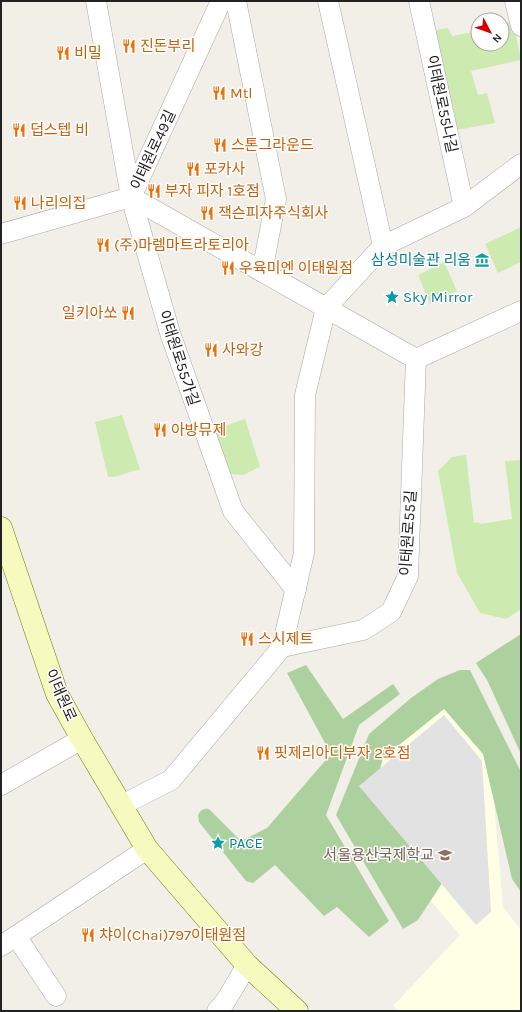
<svg xmlns="http://www.w3.org/2000/svg" width="522" height="1012" viewBox="0 0 522 1012" font-family="Karla,'Noto Sans KR',sans-serif">
<rect width="100%" height="100%" fill="#f2efe9"/>
<polygon fill="#ffffe5" points="452,691 489,744 503,907 521,930 521,1011 399,1011 393,1006 460,935 346,802 357,766"/>
<g fill="#cdebb0">
<polygon points="513,21 521,60 471,71 478,95 487,93 495,123 457,130 435,30 448,28 452,36 478,31 478,44 502,44 502,24"/>
<polygon points="521,227 521,262 498,273 485,244"/>
<polygon points="444,262 457,291 430,304 418,275"/>
<polygon points="122,415 140,469 114,477 108,477 95,422"/>
<polygon points="245,419 260,467 243,475 229,474 213,430"/>
<polygon points="466,455 474,523 479,522 480,524 512,519 505,461 521,460 521,609 506,619 480,613 457,573 438,471 452,457"/>
</g>
<g fill="#add19e">
<polygon points="521,634 521,754 487,680 476,663"/>
<path d="M306,665L343,719L393,684L400,694L359,725L326,815L389,921L369,937L337,907L324,916L275,865L253,883L246,881L199,822L198,815C201,810 203,808 209,809L241,841L267,828L331,754L287,673Z"/>
<polygon points="460,670 470,670 521,772 521,892 512,879 483,754 444,709 383,758 376,784 446,877 418,920 403,929 336,815 369,734 411,698 438,679"/>
</g>
<polygon fill="#e2e2e2" points="444,715 482,761 491,912 476,925 359,786"/>
<g fill="none" stroke-linecap="round" stroke-linejoin="round">
<defs>
<g id="minor">
<polyline points="96,1 131,197 170,333 233,511 296,590"/>
<polyline points="236,1 276,199 262,272"/>
<polyline points="328,1 383,246"/>
<polyline points="419,1 464,207"/>
<polyline points="515,1 521,26"/>
<polyline points="131,197 416,359 408,576 391,612 363,630 282,647"/>
<polyline points="1,234 131,197 221,1"/>
<polyline points="416,359 521,311"/>
<polyline points="1,785 82,739"/>
<polyline points="122,805 171,780 282,647 304,553 305,395 326,308 383,246 464,207 521,164"/>
<polyline points="16,936 56,996"/>
<polyline points="1,946 147,849"/>
<polyline points="217,1011 225,1002 247,965"/>
</g>
<polyline id="secondary" points="1,528 57,694 82,739 147,849 247,965 297,1011"/>
</defs>
<use href="#minor" stroke="#a9a9a9" stroke-width="21"/>
<use href="#secondary" stroke="#707d05" stroke-width="23"/>
<use href="#minor" stroke="#fff" stroke-width="20"/>
<use href="#secondary" stroke="#f7fabf" stroke-width="22"/>
</g>
<defs>
<symbol id="restaurant-bare" viewBox="-9 -9 18 18"><path d="M-5-6h1v4h1v-4h1v4h1v-4h1v5L-1.5 .5V6h-2V.5L-5-1ZM5-6V6H3V1.5H1.5Q1.5-4 5-6Z" fill="#e8710a" stroke="#fff" stroke-width="2.5" paint-order="stroke"/></symbol>
<symbol id="museum-bare" viewBox="-9 -9 18 18"><path d="M0-6L6-3V-2H-6V-3ZM-5-1h2V3h-2ZM-1-1h2V3h-2ZM3-1h2V3H3ZM-6 4H6V6H-6Z" fill="#0f9aa8" stroke="#fff" stroke-width="2.5" paint-order="stroke"/></symbol>
<symbol id="sight-bare" viewBox="-9 -9 18 18"><path d="M0-6L1.8-2.2L6-1.7L2.9 1.2L3.7 5.4L0 3.3L-3.7 5.4L-2.9 1.2L-6-1.7L-1.8-2.2Z" fill="#0f9aa8" stroke="#fff" stroke-width="2.5" paint-order="stroke"/></symbol>
<symbol id="school-bare" viewBox="-9 -9 18 18"><path d="M0-5L7-2L0 1L-7-2ZM-4 1L0 2.5L4 1V4Q0 6-4 4Z" fill="#8d6e63" stroke="#fff" stroke-width="2.5" paint-order="stroke"/></symbol>
</defs>
<g fill-rule="evenodd">
<use href="#restaurant-bare" x="119" y="36" width="20" height="20"/>
<use href="#restaurant-bare" x="53" y="43" width="20" height="20"/>
<use href="#restaurant-bare" x="209" y="83" width="20" height="20"/>
<use href="#restaurant-bare" x="9" y="120" width="20" height="20"/>
<use href="#restaurant-bare" x="210" y="135" width="20" height="20"/>
<use href="#restaurant-bare" x="183" y="159" width="20" height="20"/>
<use href="#restaurant-bare" x="144" y="181" width="20" height="20"/>
<use href="#restaurant-bare" x="10" y="193" width="20" height="20"/>
<use href="#restaurant-bare" x="197" y="203" width="20" height="20"/>
<use href="#restaurant-bare" x="93" y="235" width="20" height="20"/>
<use href="#museum-bare" x="472" y="250" width="20" height="20"/>
<use href="#restaurant-bare" x="218" y="258" width="20" height="20"/>
<use href="#sight-bare" x="382" y="287" width="20" height="20"/>
<use href="#restaurant-bare" x="118" y="303" width="20" height="20"/>
<use href="#restaurant-bare" x="201" y="340" width="20" height="20"/>
<use href="#restaurant-bare" x="150" y="420" width="20" height="20"/>
<use href="#restaurant-bare" x="237" y="629" width="20" height="20"/>
<use href="#restaurant-bare" x="253" y="743" width="20" height="20"/>
<use href="#sight-bare" x="208" y="833" width="20" height="20"/>
<use href="#school-bare" x="435" y="845" width="20" height="20"/>
<use href="#restaurant-bare" x="78" y="925" width="20" height="20"/>
</g>
<g text-anchor="middle" stroke-width="3" stroke-linejoin="round" paint-order="stroke">
<g font-size="15" fill="#c56008" stroke="#fff" text-anchor="start">
<text x="140" y="51">진돈부리</text>
<text x="74" y="58">비밀</text>
<text x="230" y="98">Mtl</text>
<text x="30" y="135">덥스텝 비</text>
<text x="231" y="150">스톤그라운드</text>
<text x="204" y="174">포카사</text>
<text x="165" y="196">부자 피자 1호점</text>
<text x="31" y="208">나리의집</text>
<text x="218" y="218">잭슨피자주식회사</text>
<text x="114" y="250">(주)마렘마트라토리아</text>
<text x="239" y="273">우육미엔 이태원점</text>
<text x="117" y="318" text-anchor="end">일키아쏘</text>
<text x="222" y="355">사와강</text>
<text x="171" y="435">아방뮤제</text>
<text x="258" y="644">스시제트</text>
<text x="274" y="758">핏제리아디부자 2호점</text>
<text x="99" y="940">챠이(Chai)797이태원점</text>
</g>
<g font-size="15" fill="#222" stroke="#fff">
<text transform="translate(442 104) rotate(78)" y="5">이태원로55나길</text>
<text transform="translate(153 150) rotate(-65)" y="5">이태원로49길</text>
<text transform="translate(179 358) rotate(72)" y="5">이태원로55가길</text>
<text transform="translate(408 533) rotate(-86)" y="5">이태원로55길</text>
<text transform="translate(61 695) rotate(66)" y="5">이태원로</text>
</g>
<g font-size="15" fill="#0d838f" stroke="#fff" text-anchor="start">
<text x="471" y="265" text-anchor="end">삼성미술관 리움</text>
<text x="403" y="302">Sky Mirror</text>
<text x="229" y="848">PACE</text>
</g>
<g font-size="15" fill="#785e54" stroke="#fff" text-anchor="end">
<text x="434" y="860">서울용산국제학교</text>
</g>
</g>
<rect width="522" height="1012" fill="none" stroke="#222222" stroke-width="4"/>
<g transform="translate(490 32) rotate(131)"><circle r="19" fill="#ffffff" stroke="#a7a7a7"/>
<path d="M0-3L7 15L0 10L-7 15Z" fill="#d40000"/>
<text y="-6" font-size="11" font-weight="bold" text-anchor="middle" fill="#222222">N</text>
</g>
</svg>
